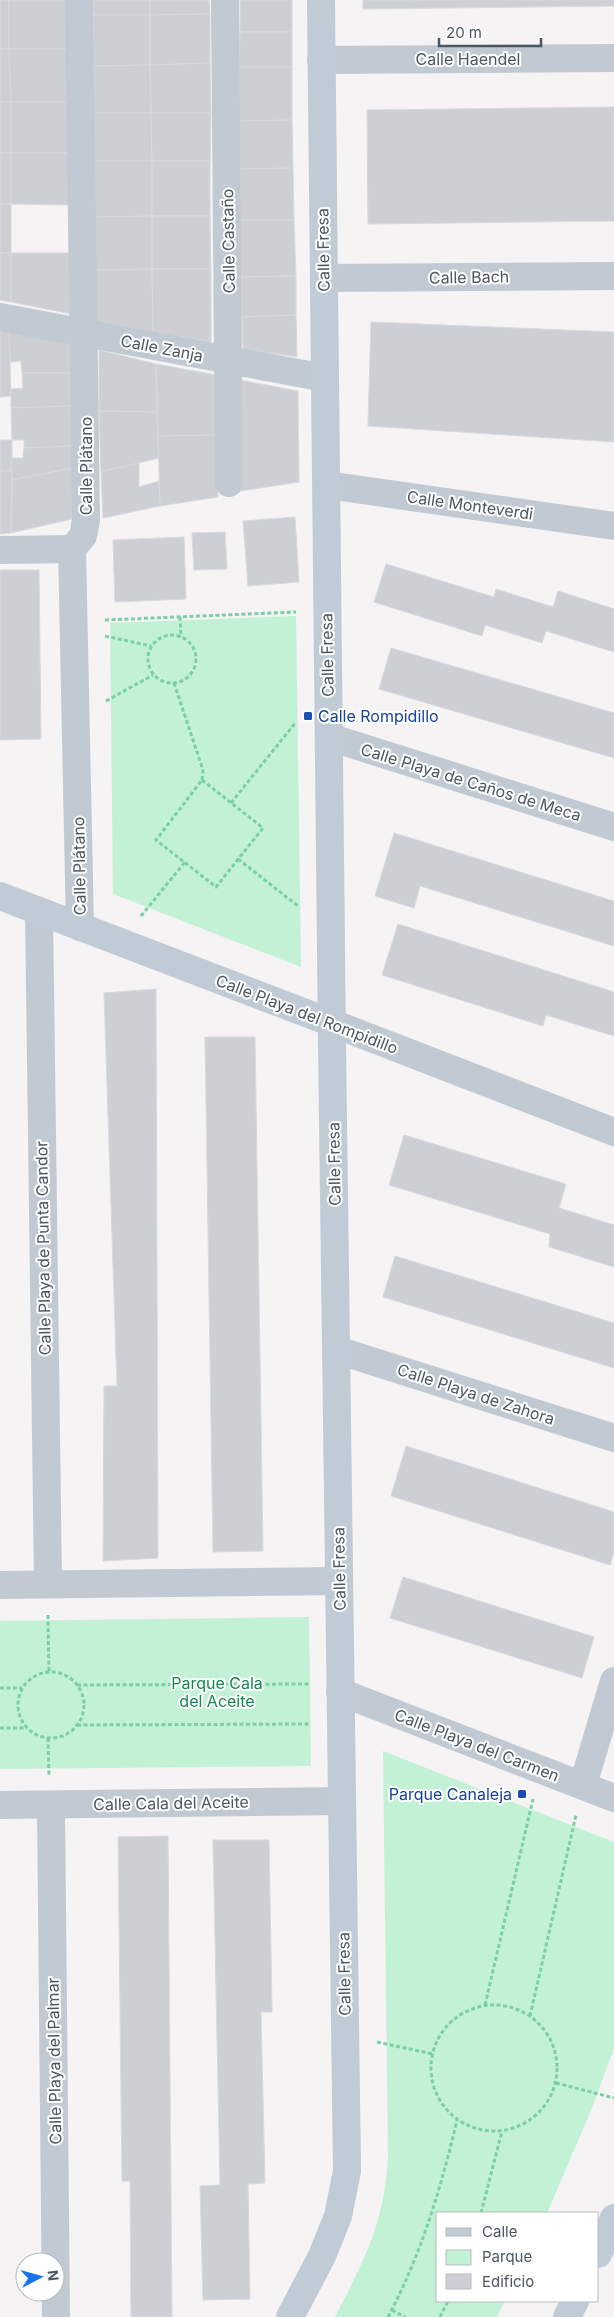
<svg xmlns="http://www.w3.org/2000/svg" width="614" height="2317" viewBox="0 0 614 2317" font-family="Inter,sans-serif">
<rect width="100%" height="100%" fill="#f5f3f3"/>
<g fill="#c3f1d5">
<polygon points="296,616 301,967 113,894 110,623"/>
<polygon points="309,1617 311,1766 0,1769 0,1621"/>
<path d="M383,1751L614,1842V2048L592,2108L547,2213H438V2301H505L497,2317H335C364,2261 384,2223 388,2159Z"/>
</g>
<g fill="#cdcfd5" stroke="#d7d9de">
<rect x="0" y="0" width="9" height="49"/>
<polygon points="9,0 67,0 68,49 9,49"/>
<rect x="93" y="0" width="57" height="15"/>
<polygon points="150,0 209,0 210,14 150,15"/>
<rect x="240" y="0" width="52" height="32"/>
<polygon points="363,0 614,0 614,6 363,9"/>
<polygon points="210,14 210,63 150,65 150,15"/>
<polygon points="93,15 150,15 150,65 94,66"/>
<polygon points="240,32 292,32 292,67 239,67"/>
<polygon points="0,49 9,49 11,102 0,102"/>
<polygon points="9,49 68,49 68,102 11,102"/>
<polygon points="210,63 211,113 151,113 150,65"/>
<polygon points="150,65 151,113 94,113 94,66"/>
<polygon points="239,67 292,67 292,120 239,121"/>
<rect x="0" y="102" width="11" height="51"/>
<polygon points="11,102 68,102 69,153 11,153"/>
<polygon points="614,107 614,221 368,224 367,110"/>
<polygon points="94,113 151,113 152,161 94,161"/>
<polygon points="151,113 211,113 210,161 152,161"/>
<polygon points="292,120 293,168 240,169 239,121"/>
<rect x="0" y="153" width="11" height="51"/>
<polygon points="11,153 69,153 69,205 11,204"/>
<polygon points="94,161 152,161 152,216 95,217"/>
<rect x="152" y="161" width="58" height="55"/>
<polygon points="293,168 294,220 240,220 240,169"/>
<rect x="0" y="204" width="11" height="49"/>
<polygon points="152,216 210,216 211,269 152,269"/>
<polygon points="152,216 152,269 95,270 95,217"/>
<polygon points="240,220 294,220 296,276 241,277"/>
<polygon points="0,253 11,253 11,302 0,300"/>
<polygon points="11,253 71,253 72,314 11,302"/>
<polygon points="152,269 153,332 96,321 95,270"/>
<polygon points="152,269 211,269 211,342 153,332"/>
<polygon points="296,276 296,315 242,317 241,277"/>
<polygon points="296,315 297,357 243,349 242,317"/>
<polygon points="371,322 614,332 614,442 368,426"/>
<polygon points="0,331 9,331 11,396 0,397"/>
<polygon points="9,331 71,344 71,373 22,373 21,361 10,362"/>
<polygon points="99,350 156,364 157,412 99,411"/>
<polygon points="156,364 216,375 217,435 158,436"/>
<polygon points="22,373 71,373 73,406 11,408 11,389 23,388"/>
<polygon points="240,380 298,391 299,482 241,491"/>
<polygon points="73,406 73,446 24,448 24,440 12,440 11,408"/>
<polygon points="99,411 157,412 159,458 101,472"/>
<polygon points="217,435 218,497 160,506 158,436"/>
<rect x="0" y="440" width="12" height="31"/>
<polygon points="73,446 73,468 12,480 11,458 23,458 24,448"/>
<polygon points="139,463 139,487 159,481 160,506 103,518 101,472"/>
<polygon points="73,468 72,519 11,533 12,480"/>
<polygon points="0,471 12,471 11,533 0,534"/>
<polygon points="295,517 299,582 248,586 243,521"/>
<polygon points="225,532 227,569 194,570 192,533"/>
<polygon points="184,537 186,599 115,602 113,540"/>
<polygon points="386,564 494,597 496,589 553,607 558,591 614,609 614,652 546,631 542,643 485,625 482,636 374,602"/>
<polygon points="0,570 39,570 41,739 0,740"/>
<polygon points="391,648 614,713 614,758 379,689"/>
<polygon points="394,833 614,901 614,946 420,886 414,908 375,896"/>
<polygon points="398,924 614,992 614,1036 546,1015 543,1026 382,975"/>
<polygon points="156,989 158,1558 103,1561 104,1386 117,1386 104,993"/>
<polygon points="205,1037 255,1037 263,1551 213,1552"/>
<polygon points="404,1135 566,1184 559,1208 614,1225 614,1267 549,1247 550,1234 389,1185"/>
<polygon points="395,1256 614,1323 614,1368 383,1297"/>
<polygon points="406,1446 614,1512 614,1552 610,1565 391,1496"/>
<polygon points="403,1577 594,1637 582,1678 390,1618"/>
<polygon points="168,1836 172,2317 131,2317 130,2181 122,2181 118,1837"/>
<polygon points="213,1840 269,1840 272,2012 261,2012 265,2183 248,2184 250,2299 203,2300 200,2186 220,2185"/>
</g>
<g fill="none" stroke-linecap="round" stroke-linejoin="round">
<g stroke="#7ad0a6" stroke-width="3" stroke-dasharray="4 2.5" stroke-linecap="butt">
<polyline points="180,617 181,637"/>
<polyline points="105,620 296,612"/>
<circle cx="172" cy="659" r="24"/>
<polyline points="105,636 151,646"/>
<polyline points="174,683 203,770 202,780"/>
<polyline points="106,701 153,675"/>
<polygon points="202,780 263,828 216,887 156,840"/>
<polyline points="231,803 296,722"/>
<polyline points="238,859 298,906"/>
<polyline points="141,916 185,862"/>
<polyline points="48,1615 49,1672"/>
<circle cx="51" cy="1705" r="33"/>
<polyline points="77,1685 309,1684"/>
<polyline points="0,1688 22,1688"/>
<polyline points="77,1725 311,1724"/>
<polyline points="0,1728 27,1728"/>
<polyline points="48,1738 49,1775"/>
<circle cx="494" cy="2068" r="63"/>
<polyline points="485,2005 533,1799"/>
<polyline points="530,2016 576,1815"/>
<polyline points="377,2042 433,2054"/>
<polyline points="556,2083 614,2098"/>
<polyline points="481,2213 502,2131"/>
<polyline points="392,2310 405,2317"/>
<path d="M388,2317C421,2255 441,2188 457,2120"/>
<polyline points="440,2317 448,2301"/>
</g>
<g stroke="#c1cad2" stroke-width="28">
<polyline points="79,0 86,520 83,536 72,549 80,927"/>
<polyline points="225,0 229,483"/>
<polyline points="321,60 614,58"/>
<polyline points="324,278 614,276"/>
<polyline points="0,317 325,378"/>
<polyline points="327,485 614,526"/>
<polyline points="0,550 72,549"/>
<polyline points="329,737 614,827"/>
<polyline points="39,911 48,1584"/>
<polyline points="332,1023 614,1132"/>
<polyline points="337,1350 614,1438"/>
<polyline points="0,1585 338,1581"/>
<polyline points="340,1692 614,1798"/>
<polyline points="583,1785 614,1681"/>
<polyline points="0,1805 342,1801"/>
<polyline points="51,1805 56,2317"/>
</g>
<g stroke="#c1cbd6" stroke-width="28">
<polyline points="0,896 332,1023"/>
<polyline points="598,2254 614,2218"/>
<polyline points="290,2317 322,2256 338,2216 347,2171 332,1045 321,0"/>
<polyline points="567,2317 575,2301"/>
</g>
</g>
<g fill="#1a4fb4" stroke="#fff" stroke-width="2">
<rect x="303" y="711" width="10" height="10" rx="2.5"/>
<rect x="517" y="1789" width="10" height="10" rx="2.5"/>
</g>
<g text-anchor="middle" stroke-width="4" stroke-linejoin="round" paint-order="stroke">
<g font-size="16" fill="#4a5661" stroke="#fff">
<text x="468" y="65">Calle Haendel</text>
<text transform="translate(228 241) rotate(-91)" y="6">Calle Castaño</text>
<text transform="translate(323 250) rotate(-91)" y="6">Calle Fresa</text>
<text transform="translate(469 277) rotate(-1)" y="6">Calle Bach</text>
<text transform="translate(162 348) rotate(11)" y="6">Calle Zanja</text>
<text transform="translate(86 466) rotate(-90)" y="6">Calle Plátano</text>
<text transform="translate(470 505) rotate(8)" y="6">Calle Monteverdi</text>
<text transform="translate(327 655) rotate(-91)" y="6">Calle Fresa</text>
<text transform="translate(471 782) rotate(17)" y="6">Calle Playa de Caños de Meca</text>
<text transform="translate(79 866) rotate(-91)" y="6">Calle Plátano</text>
<text transform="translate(307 1014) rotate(21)" y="6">Calle Playa del Rompidillo</text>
<text transform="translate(334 1164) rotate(-91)" y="6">Calle Fresa</text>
<text transform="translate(43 1248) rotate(-91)" y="6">Calle Playa de Punta Candor</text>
<text transform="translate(476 1394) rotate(18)" y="6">Calle Playa de Zahora</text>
<text transform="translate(339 1569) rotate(-91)" y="6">Calle Fresa</text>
<text transform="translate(477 1745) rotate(21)" y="6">Calle Playa del Carmen</text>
<text transform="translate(171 1803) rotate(-1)" y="6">Calle Cala del Aceite</text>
<text transform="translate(344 1974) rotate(-91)" y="6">Calle Fresa</text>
<text transform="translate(54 2061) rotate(-91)" y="6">Calle Playa del Palmar</text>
</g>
<g font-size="16" fill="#164399" stroke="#fff" text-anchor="start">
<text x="318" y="722">Calle Rompidillo</text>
<text x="512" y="1800" text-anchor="end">Parque Canaleja</text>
</g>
<g font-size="16" fill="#17864f" stroke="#fff">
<text x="217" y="1689">Parque Cala<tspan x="217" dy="18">del Aceite</tspan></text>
</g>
</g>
<rect x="436" y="2212" width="162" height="90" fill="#ffffff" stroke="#b7bbc0"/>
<rect x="446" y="2228" width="25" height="8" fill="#c1cbd6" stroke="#b7bbc0"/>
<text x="482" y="2237" font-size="15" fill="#4a5661">Calle</text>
<rect x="446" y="2250" width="25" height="15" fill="#c3f1d5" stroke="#b7bbc0"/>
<text x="482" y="2262" font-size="15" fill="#4a5661">Parque</text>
<rect x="446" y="2274" width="25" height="15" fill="#cdcfd5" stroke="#b7bbc0"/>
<text x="482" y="2287" font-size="15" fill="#4a5661">Edificio</text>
<g transform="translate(40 2277) rotate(84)"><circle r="24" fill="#ffffff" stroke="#b7bbc0"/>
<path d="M0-4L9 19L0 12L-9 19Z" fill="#1a73e8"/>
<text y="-8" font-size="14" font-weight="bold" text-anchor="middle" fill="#4a5661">N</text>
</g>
<path d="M439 38v8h102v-8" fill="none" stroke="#4a5661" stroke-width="2.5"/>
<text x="446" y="38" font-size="15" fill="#4a5661" stroke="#ffffff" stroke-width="4" paint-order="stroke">20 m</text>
</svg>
